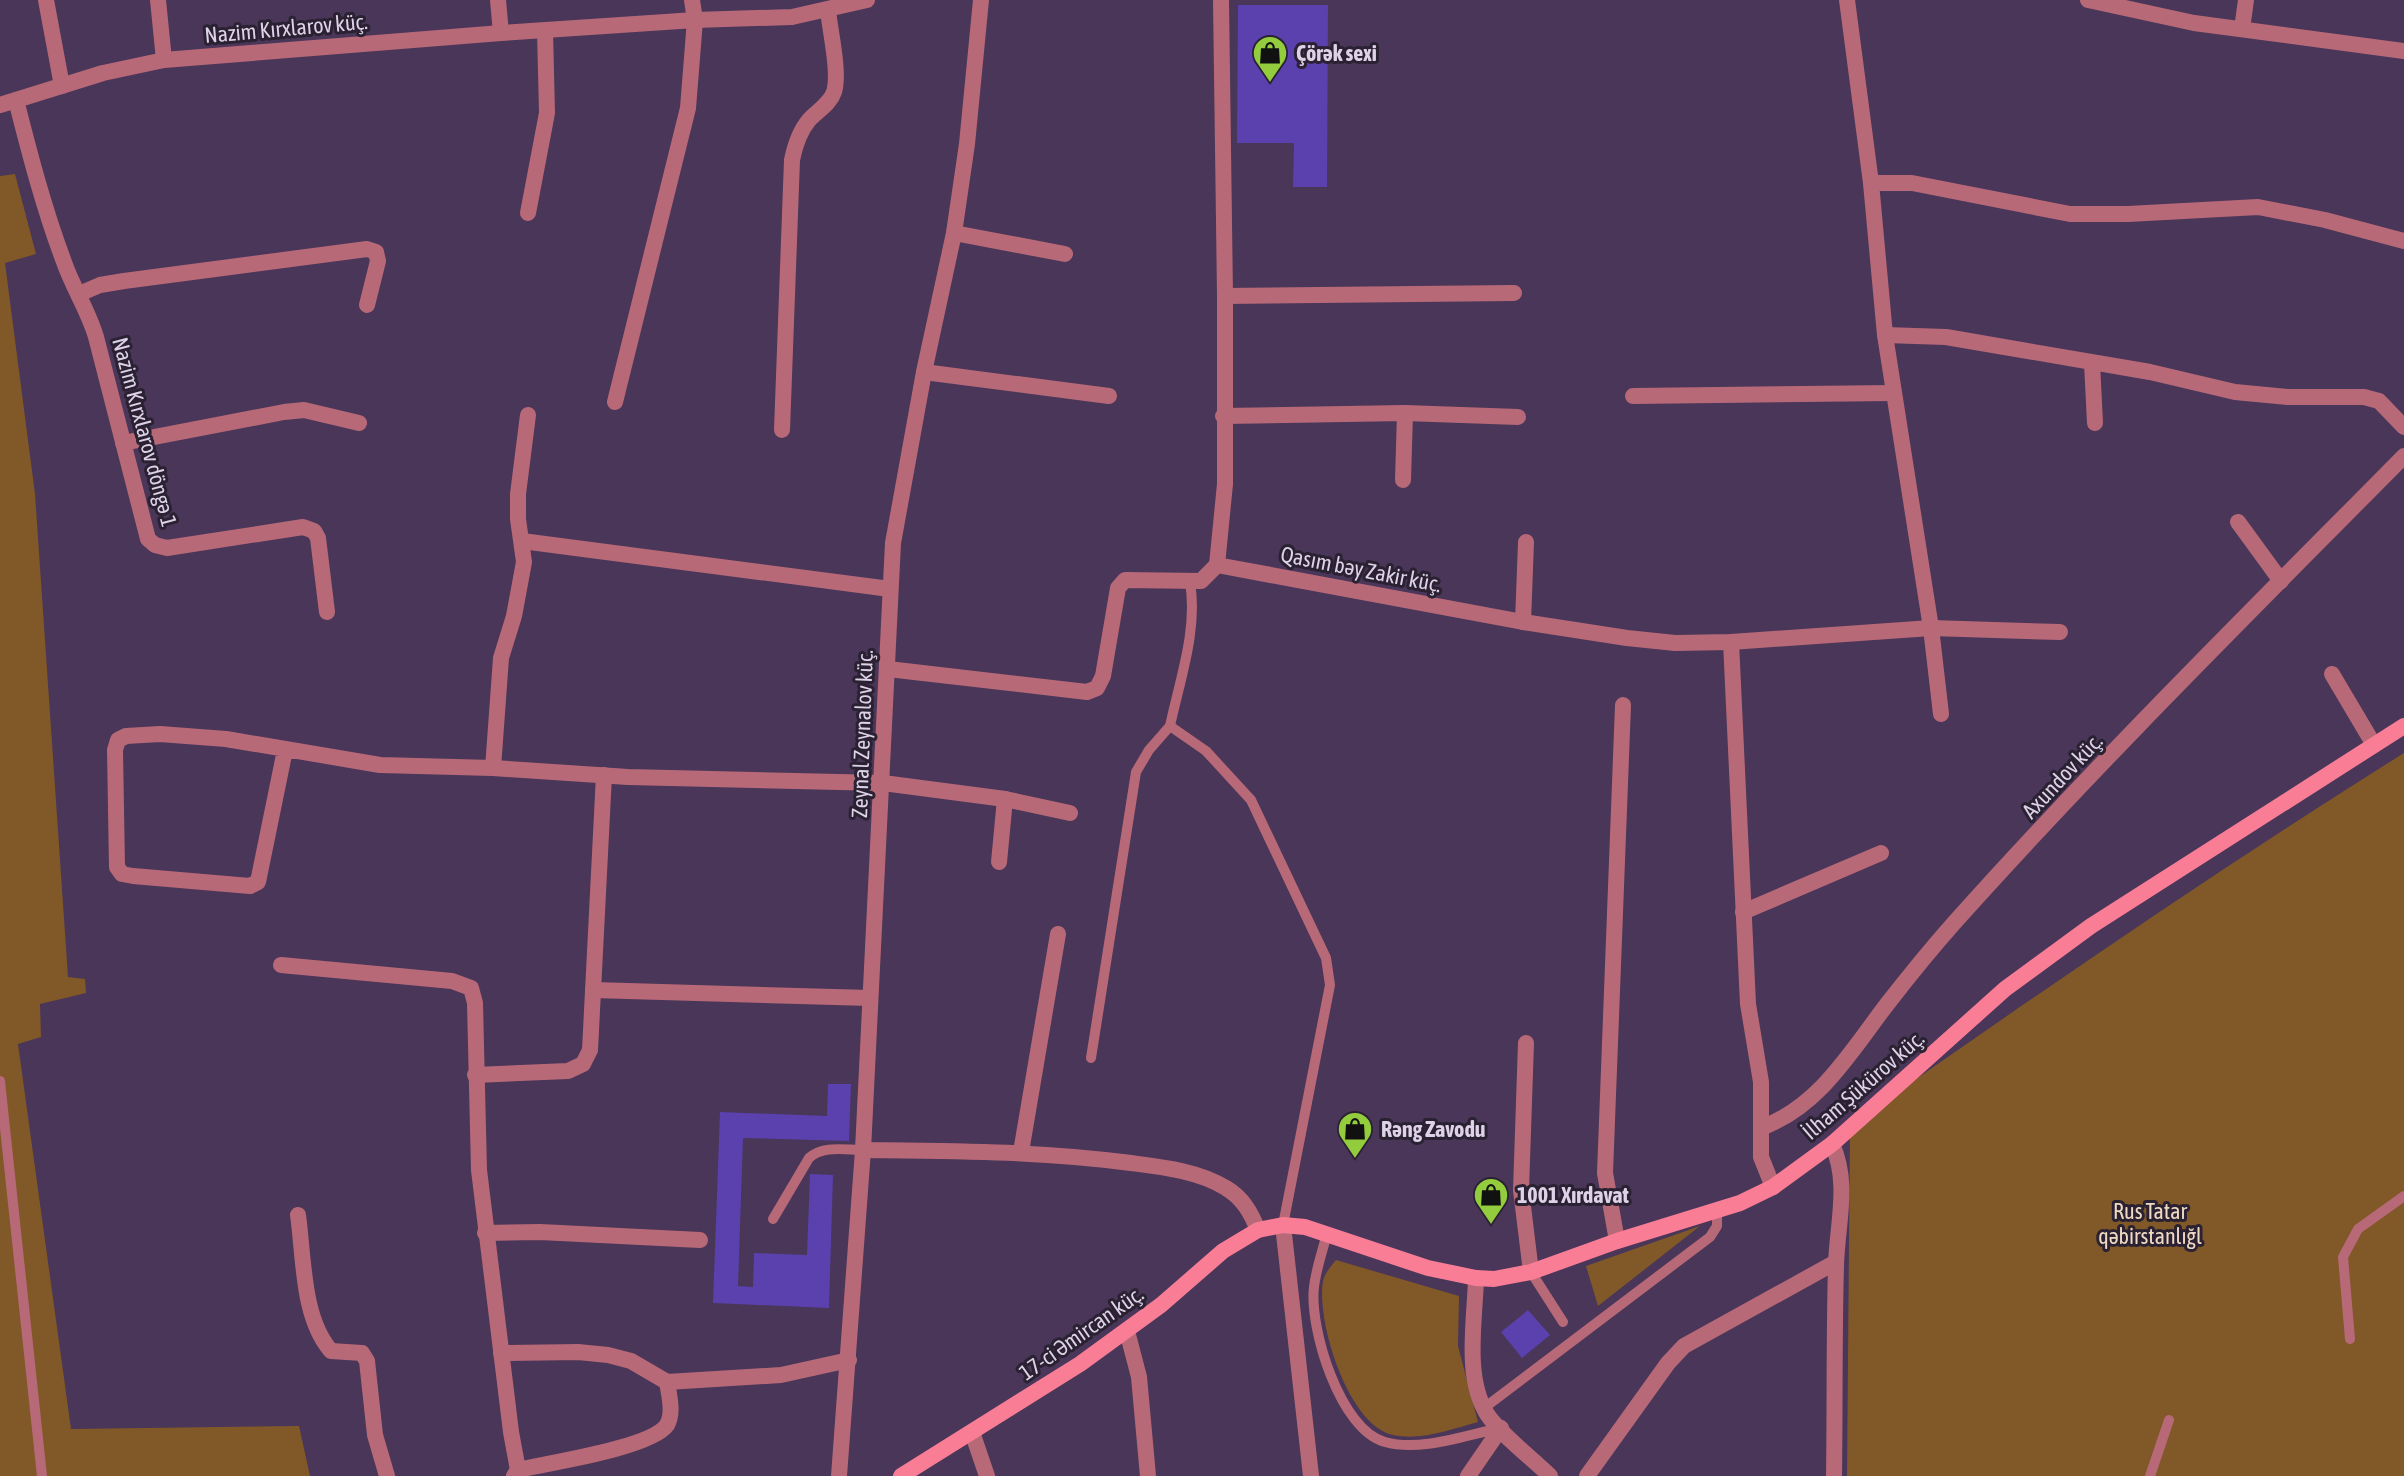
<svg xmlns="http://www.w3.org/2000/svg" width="2404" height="1476" viewBox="0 0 2404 1476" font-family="'Asap Condensed',sans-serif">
<rect width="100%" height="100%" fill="#493658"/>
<g fill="#815828">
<polygon points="15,174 36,254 5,263 35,494 68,977 85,979 86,993 40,1004 41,1037 18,1044 71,1429 299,1426 310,1476 0,1476 0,176"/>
<path d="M2404,753V1476H1847L1850,1125C2032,998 2215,871 2404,753Z"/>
<polygon points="1700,1226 1598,1306 1586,1266"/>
<path d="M1336,1260L1459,1296L1458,1346L1478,1422C1452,1429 1421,1441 1393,1435C1348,1425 1316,1321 1323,1281C1325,1273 1331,1266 1336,1260Z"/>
</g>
<g fill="#5a41ae">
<polygon points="1238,5 1328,5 1327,187 1293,187 1294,143 1237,143"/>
<polygon points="828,1084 851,1084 849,1141 743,1138 738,1286 753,1287 754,1253 807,1255 810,1174 833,1175 829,1308 713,1303 720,1112 827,1116"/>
<polygon points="1528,1310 1550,1335 1522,1358 1501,1332"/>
</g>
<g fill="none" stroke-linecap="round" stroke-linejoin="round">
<g stroke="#b86978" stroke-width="10">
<path d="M1190,582C1198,630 1180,679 1170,726L1206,751L1251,800L1326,958L1330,985L1283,1225"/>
<polyline points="1091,1058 1136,772 1149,750 1170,726"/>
<polyline points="0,1081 42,1476"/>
<path d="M773,1219L809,1158C823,1145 845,1150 863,1150"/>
<path d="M1327,1233C1323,1250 1316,1269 1314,1287C1309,1328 1340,1430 1385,1442C1421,1452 1465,1435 1501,1428"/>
<polyline points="1531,1272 1563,1322"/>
<polyline points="2350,1339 2343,1257 2358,1229 2404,1196"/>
<polyline points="1484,1408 1710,1237 1717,1226 1717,1210"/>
<polyline points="2150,1476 2169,1420"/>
</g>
<g stroke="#b86978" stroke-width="16">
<polyline points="46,0 62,86"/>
<polyline points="158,0 164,60"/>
<polyline points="498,0 501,33"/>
<polyline points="1221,0 1225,296 1225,484 1217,565 1523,622 1627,638 1675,643 1731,642 1931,628 2060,632"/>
<polyline points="1847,0 1871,183 1885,335 1931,628 1941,714"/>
<polyline points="2088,0 2194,23 2404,51"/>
<polyline points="2242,29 2246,0"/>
<path d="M16,100C30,155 44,209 64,262C73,288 88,310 96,337L148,539L155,545L167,548L303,527L314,531L318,538L327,612"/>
<polyline points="0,105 103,73 164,60 501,33 695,20 792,17 867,0"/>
<polyline points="1871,183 1912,183 2070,214 2128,214 2258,207 2325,220 2404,241"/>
<polyline points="528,213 547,113 545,31"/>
<polyline points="954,233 1065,254"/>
<polyline points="79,294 100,285 124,281 367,249 376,252 378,261 367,305"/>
<polyline points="1225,296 1514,293"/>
<polyline points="1885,335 1946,337 2150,372 2235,392 2288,397 2364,397 2379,401 2404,427"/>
<polyline points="2092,363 2095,423"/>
<polyline points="924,372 1109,396"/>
<polyline points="1633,396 1894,393"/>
<polyline points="615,402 688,108 695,20 692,0"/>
<polyline points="1223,416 1405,413 1518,417"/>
<path d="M782,430L792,160C795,145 799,132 809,120C817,111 830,104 834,92C840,73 830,31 828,10"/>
<polyline points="123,443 284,412 304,410 359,423"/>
<polyline points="1403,480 1405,413"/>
<polyline points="2238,522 2281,581"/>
<polyline points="522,541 890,589"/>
<polyline points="1523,622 1526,542"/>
<polyline points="1731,642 1748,1004 1761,1082 1761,1157 1773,1187"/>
<polyline points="888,669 1087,692 1097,688 1103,676 1118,588 1125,580 1201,581 1217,565"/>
<polyline points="2332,674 2374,745"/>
<polyline points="285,750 258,882 250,886 133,876 122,874 117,867 115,750 118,740 126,736 160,734 226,739 380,765 493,768 628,777 883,783 1005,799 1070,813"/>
<polyline points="493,768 501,658 514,616 524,562 518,519 518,494 528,415"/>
<polyline points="999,862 1005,799"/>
<polyline points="1743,912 1881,853"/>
<polyline points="281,965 452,981 471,988 475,1003 479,1170 511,1432 518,1470"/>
<polyline points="593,990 870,998"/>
<polyline points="1526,1043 1521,1190 1531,1272"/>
<polyline points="475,1075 568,1071 583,1064 590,1050 604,775"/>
<path d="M1761,1128C1820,1106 1851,1051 1888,1003C1909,976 1931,949 1954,923C2098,762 2252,610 2404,456"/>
<path d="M1832,1144C1850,1183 1837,1224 1836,1266C1834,1336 1835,1406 1834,1476"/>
<path d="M863,1150C953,1151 1042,1151 1131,1163C1162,1167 1199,1171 1226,1188C1243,1198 1251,1213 1258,1230"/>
<polyline points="1021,1152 1058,934"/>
<path d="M298,1215C304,1258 302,1318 331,1351L362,1353L367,1361L375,1435L387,1476"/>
<polyline points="1283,1225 1311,1476"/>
<polyline points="485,1233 540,1232 700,1240"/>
<polyline points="1617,1241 1605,1173 1623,705"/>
<path d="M1476,1278C1475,1320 1464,1377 1487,1414C1500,1434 1533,1459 1550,1476"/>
<polyline points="1127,1331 1139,1377 1148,1476"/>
<polyline points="501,1353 578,1352 608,1355 631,1361 667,1382 781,1375 849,1360"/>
<polyline points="972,1432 987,1476"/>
<path d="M514,1476L518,1470C548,1463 651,1448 667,1425C674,1413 669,1395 667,1382"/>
<polyline points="839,1476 863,1150 893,543 924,372 954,233 967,144 981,0"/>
<polyline points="1468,1476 1501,1428"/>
<polyline points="1587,1476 1668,1363 1684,1346 1836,1262"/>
</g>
<polyline stroke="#fa7d96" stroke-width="16" points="901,1476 1080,1364 1161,1305 1223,1251 1258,1230 1283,1225 1305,1227 1428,1268 1476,1278 1494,1279 1531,1272 1617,1241 1740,1203 1773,1187 1832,1144 2005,989 2091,926 2404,726"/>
</g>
<defs>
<symbol id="shop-pin" viewBox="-11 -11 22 30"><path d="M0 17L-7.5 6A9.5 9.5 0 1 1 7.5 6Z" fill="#93cc3d" stroke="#2a2232"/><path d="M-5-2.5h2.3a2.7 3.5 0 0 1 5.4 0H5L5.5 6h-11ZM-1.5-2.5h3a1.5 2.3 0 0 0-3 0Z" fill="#111"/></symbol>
</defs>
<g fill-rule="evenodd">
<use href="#shop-pin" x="1250" y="33" width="40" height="54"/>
<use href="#shop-pin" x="1335" y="1109" width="40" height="54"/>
<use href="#shop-pin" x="1471" y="1175" width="40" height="54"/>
</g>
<g text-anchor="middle" stroke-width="6" stroke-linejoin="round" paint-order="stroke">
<g font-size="22" fill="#ddd2e7" stroke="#2a2232">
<text transform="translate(286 28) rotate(-5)" y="8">Nazim Kırxlarov küç.</text>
<text transform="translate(145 432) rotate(75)" y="8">Nazim Kırxlarov döngə 1</text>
<text transform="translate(1361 569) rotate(11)" y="8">Qasım bəy Zakir küç.</text>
<text transform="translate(862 734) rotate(-88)" y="8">Zeynal Zeynalov küç.</text>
<text transform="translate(2062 776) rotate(-47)" y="8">Axundov küç.</text>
<text transform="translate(1863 1085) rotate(-41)" y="8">İlham Şükürov küç.</text>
<text transform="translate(1081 1333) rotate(-35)" y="8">17-ci Əmircan küç.</text>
</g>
<g font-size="22" font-weight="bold" fill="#ddd2e7" stroke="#2a2232" text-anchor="start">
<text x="1296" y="61">Çörək sexi</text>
<text x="1381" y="1137">Rəng Zavodu</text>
<text x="1517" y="1203">1001 Xırdavat</text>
</g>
<g font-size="22" fill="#f0dac3" stroke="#2a2232">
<text x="2150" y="1219">Rus Tatar<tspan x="2150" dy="25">qəbirstanlığl</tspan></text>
</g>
</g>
</svg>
